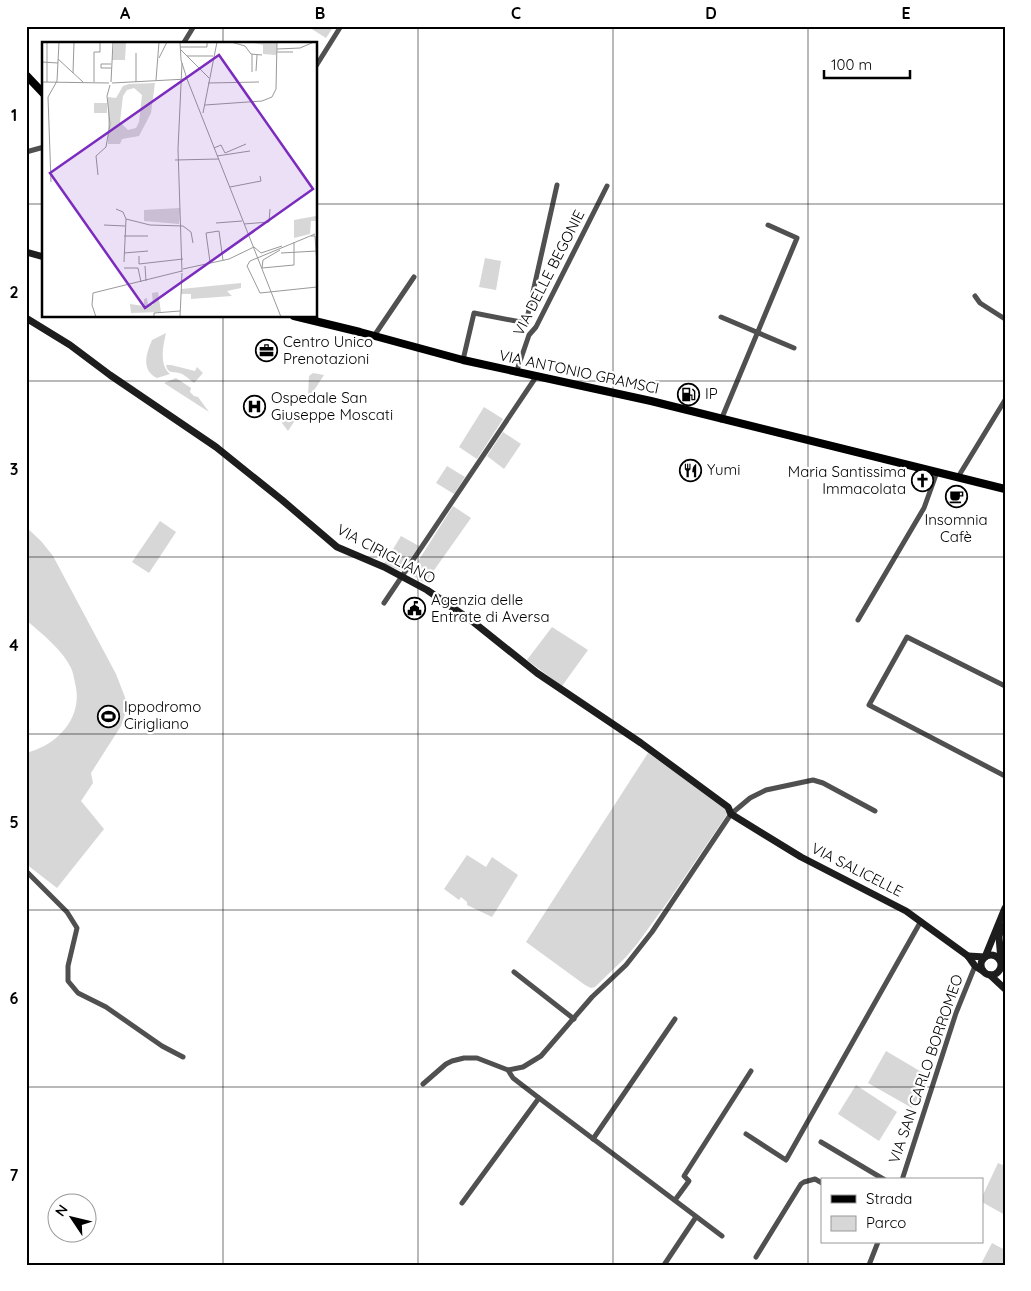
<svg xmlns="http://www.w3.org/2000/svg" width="1031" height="1291" viewBox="0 0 1031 1291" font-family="Quicksand,sans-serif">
<rect width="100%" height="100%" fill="#fff"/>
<g fill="#d7d7d7">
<polygon points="307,26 334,26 326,38"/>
<polygon points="485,258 501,261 496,290 479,287"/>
<path d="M166,333C163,346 159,365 170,374L157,378C141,370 146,354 152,340Z"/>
<path d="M166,365H171L195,371L197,367L203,373L194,383C190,380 184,374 179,373C172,371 168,374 166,365Z"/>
<polygon points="313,373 324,375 309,398 308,396 309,376"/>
<polygon points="176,378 191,388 190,392 194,396 198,397 209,412 164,383"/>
<polygon points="484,407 503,419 477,459 459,447"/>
<polygon points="290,411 301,411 288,431 282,423 283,414"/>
<polygon points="503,432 521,444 504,469 487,456"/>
<polygon points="447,466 465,477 454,494 436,483"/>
<polygon points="453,506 471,518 425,583 410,574"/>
<polygon points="160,521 176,532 149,573 132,562"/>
<path d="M26,527L41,541L53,556L116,674L128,705L121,726L91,773L93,783L81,801L104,829L57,888L26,864V753C58,745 84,717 75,683C74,678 73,672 71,668C62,649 42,634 26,620Z"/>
<polygon points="401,536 419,546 402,571 384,564"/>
<polygon points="552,627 588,650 562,686 527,660"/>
<polygon points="648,753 725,807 728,813 669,900 637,944 626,957 595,987 591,988 585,985 526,942"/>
<polygon points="467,855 486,867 492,857 518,875 492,917 467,905 467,902 461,897 459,900 444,889"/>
<polygon points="886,1051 930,1077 912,1108 868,1083"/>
<polygon points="856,1085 897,1112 879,1141 838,1114"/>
<polygon points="998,1163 1005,1166 1005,1215 982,1202 982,1197"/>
<polygon points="992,1243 1005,1250 1005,1265 981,1264"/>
</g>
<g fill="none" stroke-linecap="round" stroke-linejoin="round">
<g stroke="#505050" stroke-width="5">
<polyline points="183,44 194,26"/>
<polyline points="316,66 341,26"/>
<polyline points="26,152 44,147"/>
<polyline points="975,296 980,303 1005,319"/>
<polyline points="721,317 794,348"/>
<polyline points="374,336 414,277"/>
<polyline points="463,360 474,313 526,323 557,185"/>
<polyline points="516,373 529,335 536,327 607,186"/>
<polyline points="721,420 797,238 768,225"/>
<polyline points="958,477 1005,400"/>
<polyline points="384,603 536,377"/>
<polyline points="858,620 924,508 937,472"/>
<polyline points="1005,686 907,637 869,705 1005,776"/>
<polyline points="26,871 67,912 77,928 68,966 68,981 78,993 106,1007 162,1046 183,1057"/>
<polyline points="514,972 574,1019"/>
<polyline points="508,1070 523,1067 541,1056 592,997 626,965 652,932 731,814 750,798 766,790 813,780 823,783 875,811"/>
<polyline points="423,1084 446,1064 452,1061 464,1058 477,1058 508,1070 513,1078 539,1098 722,1236"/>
<polyline points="746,1134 786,1160 921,921"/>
<polyline points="593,1139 675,1019"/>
<polyline points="821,1142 885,1180"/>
<polyline points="902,1180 956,1013 975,966"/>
<polyline points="675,1200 689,1181 684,1176 751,1071"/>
<polyline points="462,1203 539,1098"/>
<polyline points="756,1257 801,1184 804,1182 815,1179 822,1183"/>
<polyline points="664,1265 696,1217"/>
<polyline points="869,1265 878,1242"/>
</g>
<g stroke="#1d1d1d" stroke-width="7">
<polyline points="26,252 44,257"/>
<polyline points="26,318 70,345 110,375 216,447 282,500 337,547 384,567 427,590 472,621 537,673 641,743 728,807 731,814 801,857 906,911 968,956 975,966 983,971"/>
<circle cx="991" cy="965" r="10"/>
<polyline points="968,956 985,957 1005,908"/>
<polyline points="1001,960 999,937 1001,926"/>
<polyline points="990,975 1005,989"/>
</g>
<g stroke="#000" stroke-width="8">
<polyline points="26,75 44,94"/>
<polyline points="294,316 360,332 463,360 651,401 1005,489"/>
</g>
</g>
<path fill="none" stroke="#000" stroke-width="1" stroke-opacity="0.55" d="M223,26V44M418,26V1265M613,26V1265M808,26V1265M26,204H44M316,204H1005M223,316V1265M26,381H1005M26,557H1005M26,734H1005M26,910H1005M26,1087H1005"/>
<defs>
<symbol id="office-ring" viewBox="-11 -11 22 22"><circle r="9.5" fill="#fff" stroke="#000" stroke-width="1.5"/><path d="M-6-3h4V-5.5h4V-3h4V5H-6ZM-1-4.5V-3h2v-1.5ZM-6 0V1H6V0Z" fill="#000"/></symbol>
<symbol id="fuel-ring" viewBox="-11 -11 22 22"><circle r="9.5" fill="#fff" stroke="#000" stroke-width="1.5"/><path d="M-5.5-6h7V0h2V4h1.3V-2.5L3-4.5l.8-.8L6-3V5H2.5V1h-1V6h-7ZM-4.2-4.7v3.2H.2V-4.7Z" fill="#000"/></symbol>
<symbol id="hospital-ring" viewBox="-11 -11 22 22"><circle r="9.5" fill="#fff" stroke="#000" stroke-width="1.5"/><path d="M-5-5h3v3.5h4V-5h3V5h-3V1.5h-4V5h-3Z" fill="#000"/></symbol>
<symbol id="restaurant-ring" viewBox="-11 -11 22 22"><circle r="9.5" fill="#fff" stroke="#000" stroke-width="1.5"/><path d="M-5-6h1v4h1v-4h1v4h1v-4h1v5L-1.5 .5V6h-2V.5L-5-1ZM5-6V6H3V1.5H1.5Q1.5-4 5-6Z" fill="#000"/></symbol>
<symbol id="church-ring" viewBox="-11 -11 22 22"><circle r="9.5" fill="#fff" stroke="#000" stroke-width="1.5"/><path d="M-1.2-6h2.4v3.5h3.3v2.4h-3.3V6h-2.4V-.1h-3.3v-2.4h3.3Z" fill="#000"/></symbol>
<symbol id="cafe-ring" viewBox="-11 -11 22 22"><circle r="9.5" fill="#fff" stroke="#000" stroke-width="1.5"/><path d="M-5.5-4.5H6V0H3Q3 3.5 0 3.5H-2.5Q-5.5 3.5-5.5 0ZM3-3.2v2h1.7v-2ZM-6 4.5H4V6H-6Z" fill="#000"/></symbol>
<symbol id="civic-ring" viewBox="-11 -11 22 22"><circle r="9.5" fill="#fff" stroke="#000" stroke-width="1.5"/><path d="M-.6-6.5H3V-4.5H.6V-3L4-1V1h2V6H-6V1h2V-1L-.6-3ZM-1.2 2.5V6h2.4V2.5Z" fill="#000"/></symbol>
<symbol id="stadium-ring" viewBox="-11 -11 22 22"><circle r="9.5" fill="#fff" stroke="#000" stroke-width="1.5"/><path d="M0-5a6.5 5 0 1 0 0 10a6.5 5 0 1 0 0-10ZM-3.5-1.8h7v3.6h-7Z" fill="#000"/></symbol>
</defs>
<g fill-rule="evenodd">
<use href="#office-ring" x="254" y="338" width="25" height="25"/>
<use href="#fuel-ring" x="676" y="382" width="25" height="25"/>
<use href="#hospital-ring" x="242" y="394" width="25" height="25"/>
<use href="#restaurant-ring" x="678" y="458" width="25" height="25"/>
<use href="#church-ring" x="910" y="468" width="25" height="25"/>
<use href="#cafe-ring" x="944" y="484" width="25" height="25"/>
<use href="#civic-ring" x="402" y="596" width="25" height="25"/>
<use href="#stadium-ring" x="96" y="704" width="25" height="25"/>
</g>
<g text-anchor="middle" stroke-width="4.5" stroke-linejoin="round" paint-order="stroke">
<g font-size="15" fill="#000" stroke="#fff">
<text transform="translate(549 273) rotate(-63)" y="5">VIA DELLE BEGONIE</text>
<text transform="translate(579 372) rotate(12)" y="5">VIA ANTONIO GRAMSCI</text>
<text transform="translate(386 554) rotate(28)" y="5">VIA CIRIGLIANO</text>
<text transform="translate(857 870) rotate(27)" y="5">VIA SALICELLE</text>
<text transform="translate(926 1069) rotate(-71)" y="5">VIA SAN CARLO BORROMEO</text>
</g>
<g font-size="15" fill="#000" stroke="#fff" text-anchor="start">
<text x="283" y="347">Centro Unico<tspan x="283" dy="17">Prenotazioni</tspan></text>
<text x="705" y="399">IP</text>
<text x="271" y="403">Ospedale San<tspan x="271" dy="17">Giuseppe Moscati</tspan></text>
<text x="707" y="475">Yumi</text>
<text x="906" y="477" text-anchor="end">Maria Santissima<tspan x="906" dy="17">Immacolata</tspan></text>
<text x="956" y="525" text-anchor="middle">Insomnia<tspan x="956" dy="17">Cafè</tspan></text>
<text x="431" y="605">Agenzia delle<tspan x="431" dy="17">Entrate di Aversa</tspan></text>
<text x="124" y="712">Ippodromo<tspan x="124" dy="17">Cirigliano</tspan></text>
</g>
</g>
<g transform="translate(42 42)">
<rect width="275" height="275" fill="#fff"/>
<path d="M208,0H235L234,13L221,12V3ZM72,1H84L83,18H70ZM113,41L109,71L97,94L80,97L78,102H66V55L74,56L81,44L87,42ZM92,46L100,53L97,80L94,86L86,88L78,80L81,54L85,48ZM52,61H65V71H52ZM138,166L137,182L102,179V168ZM274,174L275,179H269L268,192L252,196V178ZM199,241V246L185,249L190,254L149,257V252H139V247ZM116,250L119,270L89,271L88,262L102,264V257L105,256L106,263H111L110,251Z" fill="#d7d7d7" fill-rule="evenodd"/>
<path fill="none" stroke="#999" stroke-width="1" d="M138,0L139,18L145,37M189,0L203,4L209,12L220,13M138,5H165V0M138,7L167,36M235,7L258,6L272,0M235,10H251M145,14H171M117,16L125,0M16,17L41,40M0,20L16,21M140,21L136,107L140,230M69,26H59V22H69M214,29L215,13M210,30V12M31,31L32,0M114,38L117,0M0,40L67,41M5,40V1M52,40V10H58V0M69,40L71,0M94,40V11M70,41L145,37L239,275M166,41L217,40M163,63L220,59L230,55L234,47L235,0M161,71L175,0M172,106L179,103L183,111L204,102M175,114L208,109M133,118L177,117M56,133L54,114L64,105L68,82L65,54L68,43M9,140L6,55L15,39L17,0M188,145L219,139L218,134M74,167L81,170L84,177L82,220M84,177L108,183L141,184L149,190L151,201M174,181L200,179M202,182L227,180L228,167M62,183L83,184M273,192L208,219L205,224L218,251L275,245M82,194H106M269,194H273L275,223M238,208L221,218L220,226L252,223V200M82,211L106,209M239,211L275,209M97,214V222L141,217M168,220L164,191L177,189L181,218M103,224L104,239M82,226H96L99,240M141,227L187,217L212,205L219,211L240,204M54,275L50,263L51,251L140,229M112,275V271L138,269M138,275L140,231M162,275H185"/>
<path fill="#7b2cbf" fill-opacity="0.15" stroke="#7b2cbf" stroke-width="2.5" d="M177,13L271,147L103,266L8,131Z"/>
<rect width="275" height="275" fill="none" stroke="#000" stroke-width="2.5"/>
</g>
<rect width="1031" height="1291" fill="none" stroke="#ffffff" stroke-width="55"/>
<rect x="821" y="1178" width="162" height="65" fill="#ffffff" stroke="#999999"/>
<rect x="831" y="1195" width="25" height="8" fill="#000000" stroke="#999999"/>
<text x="866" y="1204" font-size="15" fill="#000000">Strada</text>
<rect x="831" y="1216" width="25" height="15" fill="#d7d7d7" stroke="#999999"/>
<text x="866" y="1228" font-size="15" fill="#000000">Parco</text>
<g transform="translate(72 1218) rotate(305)"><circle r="24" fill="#ffffff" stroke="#999999"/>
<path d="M0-4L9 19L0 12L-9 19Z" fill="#000000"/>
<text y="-8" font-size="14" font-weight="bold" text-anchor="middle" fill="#000000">N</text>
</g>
<path d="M824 70v8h86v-8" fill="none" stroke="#000000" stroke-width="2.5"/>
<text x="831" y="70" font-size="15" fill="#000000" stroke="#ffffff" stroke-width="4" paint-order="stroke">100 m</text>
<rect x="28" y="28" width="976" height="1236" fill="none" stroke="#000" stroke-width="2"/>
<g font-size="16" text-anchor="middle" font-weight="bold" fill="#000">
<text x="125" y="19">A</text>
<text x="320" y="19">B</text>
<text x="516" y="19">C</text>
<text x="711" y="19">D</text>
<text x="906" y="19">E</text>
<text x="14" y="121">1</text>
<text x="14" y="298">2</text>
<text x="14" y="475">3</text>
<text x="14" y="651">4</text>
<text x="14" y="828">5</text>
<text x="14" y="1004">6</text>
<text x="14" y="1181">7</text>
</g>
</svg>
